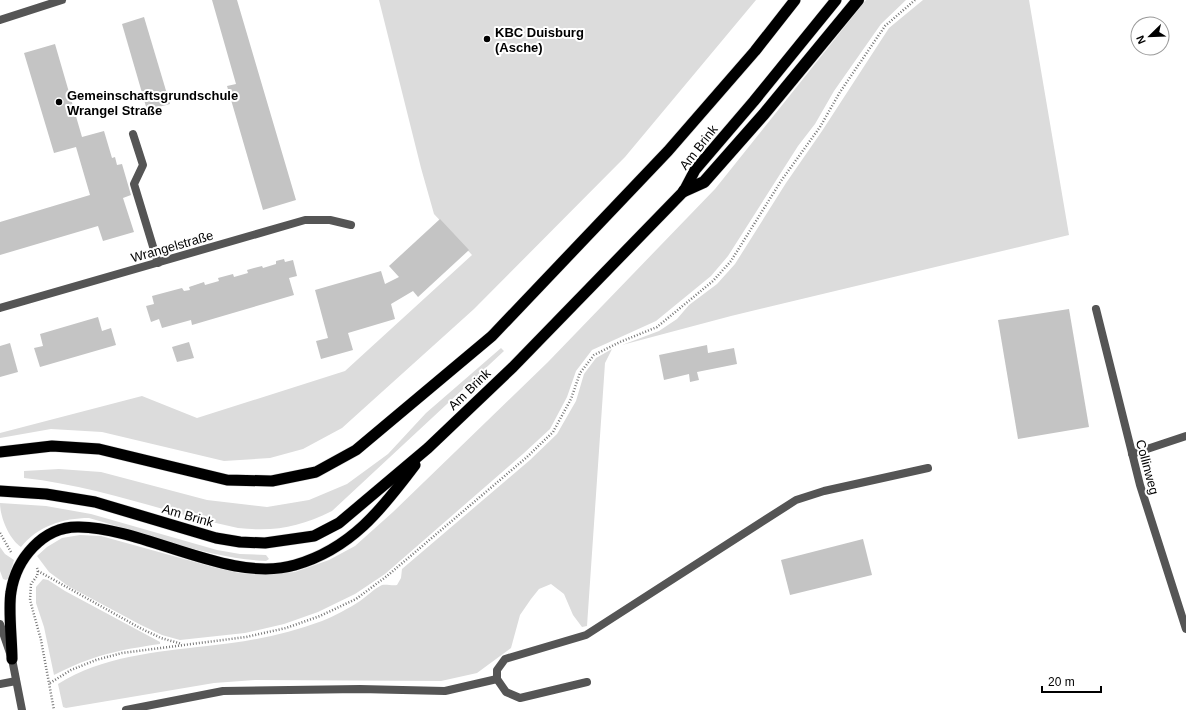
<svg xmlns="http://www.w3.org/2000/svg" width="1186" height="710" viewBox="0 0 1186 710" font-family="Helvetica,sans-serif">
<rect width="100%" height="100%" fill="#fff"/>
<g fill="#dcdcdc">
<polygon points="379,0 756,0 625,157 474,309 342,428 303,449 270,458 224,461 102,432 51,429 0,438 0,433 142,396 197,418 345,371 472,255 434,214 421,168"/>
<polygon points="866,0 906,0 881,24 834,91 815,124 798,146 728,256 711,276 656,321 592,350 576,371 567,397 550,429 524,453 385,574 355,594 318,612 284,624 245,633 180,640 162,635 141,625 68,586 49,572 37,556 47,547 62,538 80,535 101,536 213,567 239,573 262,575 295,572 329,560 355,546 393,512 548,362 715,189"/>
<polygon points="923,0 1029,0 1069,235 731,316 622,345 659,331 677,319 689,305 717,284 735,264 786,183 822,131 889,28"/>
<path d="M501,348L504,351L332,511C299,527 276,532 238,528C166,513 98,486 24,478V471L59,469L101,472L207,500L267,507L309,500L347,484L388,454L426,413Z"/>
<path d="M612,349L605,363L587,626L582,627L573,615L564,594L551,584L539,589L531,599L520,615L511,648L477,673L441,681L255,680L214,683L66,708L63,707L58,684C103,656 156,652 207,646C246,642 285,635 322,621C335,616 349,608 360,601C366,597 375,588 382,585C386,584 393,586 397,585L401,578L402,569L530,460L557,434L576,401L584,374L596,358Z"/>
<path d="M0,503L46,506L91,514L217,550L240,554L266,555L269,559L266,561C206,558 147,534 89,518C63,518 38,526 21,547C9,539 0,517 0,503Z"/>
<polygon points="0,547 5,554 14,560 9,578 6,580 3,579 0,571"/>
<path d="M43,579L48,580L65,591L160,642V644C118,650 93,655 54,675L44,627L36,603V587Z"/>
</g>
<g fill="#c4c4c4">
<polygon points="212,0 237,0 296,200 263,210 227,86 236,84"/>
<polygon points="144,17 170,104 147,110 122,24"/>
<polygon points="55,44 82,137 104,131 112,158 115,157 117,165 122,164 131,195 123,198 134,232 103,241 98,226 0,255 0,222 90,195 76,147 54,153 24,53"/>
<polygon points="440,219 469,250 418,297 413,291 391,304 395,319 348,333 353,350 321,359 316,341 328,338 315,290 381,271 385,284 399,277 389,266"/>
<polygon points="284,259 285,262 293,260 297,276 289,278 294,295 192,325 191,320 162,328 159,319 151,322 146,306 154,304 152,296 182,288 184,291 190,290 189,287 204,282 205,285 219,281 218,278 233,274 234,277 248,273 247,270 254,268 262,266 263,268 276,264 276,261"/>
<polygon points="1069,309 1089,427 1018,439 998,320"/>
<polygon points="98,317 102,331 111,328 116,345 40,367 34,348 43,346 40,334"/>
<polygon points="189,342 194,358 177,362 172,347"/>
<polygon points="10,343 18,372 0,377 0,346"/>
<polygon points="707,345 708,353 734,348 737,364 697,372 699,380 690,382 689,374 664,380 659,355"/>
<polygon points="863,539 872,575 790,595 781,560"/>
</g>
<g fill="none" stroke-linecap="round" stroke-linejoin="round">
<defs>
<g id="trunk">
<polyline points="0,452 52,446 99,449 227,480 272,481 316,472 356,450 492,336 668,151 755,51 795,0"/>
<polyline points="0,491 46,494 95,502 216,538 240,542 265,543 314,536 339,523 428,448 513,367 684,191 695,170 754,101 836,0"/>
<path d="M12,659C12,640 8,609 11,592C16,559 43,526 79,527C146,528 230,584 295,565C351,549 382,509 415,465"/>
</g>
<polyline id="motorway" points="684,191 704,182 764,114 858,0"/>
</defs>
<use href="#trunk" stroke="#dbdbdb" stroke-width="12"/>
<use href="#motorway" stroke="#dbdbdb" stroke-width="13"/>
<g stroke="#777" stroke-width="2.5" stroke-dasharray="1 2" stroke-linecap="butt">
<polyline points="0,533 11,552"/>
<polyline points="37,568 38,571 140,628 161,638 182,644"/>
<polyline points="38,571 37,576 31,584 30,600 41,640 54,710"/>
<polyline points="50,683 71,670 96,660 122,653 246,637 286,628 320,616 356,599 387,576 527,457 553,432 571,399 580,373 594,355 620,342 657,327 713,281 731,261 781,181 820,127 840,92 885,26 915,0"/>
</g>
<g stroke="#555" stroke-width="8">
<polyline points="133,134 143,165 134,184 158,263"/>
<polyline points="1096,309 1140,485 1186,629"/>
<polyline points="1132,454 1186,436"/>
<polyline points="587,682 520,698 506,692 497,679 497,670 505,659 586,635 796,500 824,491 928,468"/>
<polyline points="0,684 16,681"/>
<polyline points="126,710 223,691 360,689 445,691 497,679"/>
</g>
<g stroke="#555" stroke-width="8">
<polyline points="0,20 62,0"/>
<polyline points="0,308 305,220 330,220 351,225"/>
</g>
<polyline stroke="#555" stroke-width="8" points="0,624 12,659 22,710"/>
<use href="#trunk" stroke="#000" stroke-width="11"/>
<use href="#motorway" stroke="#000" stroke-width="12"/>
</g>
<g fill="#000" stroke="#fff" stroke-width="1.5">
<circle cx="487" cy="39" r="4"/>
<circle cx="59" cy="102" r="4"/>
</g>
<g text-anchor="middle" stroke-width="4" stroke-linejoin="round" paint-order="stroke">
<g font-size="13" font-weight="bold" fill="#000" stroke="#fff" text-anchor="start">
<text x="495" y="37">KBC Duisburg<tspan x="495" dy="15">(Asche)</tspan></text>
<text x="67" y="100">Gemeinschaftsgrundschule<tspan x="67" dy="15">Wrangel Straße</tspan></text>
</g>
<g font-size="13" fill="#000" stroke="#fff">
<text transform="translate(698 147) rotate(-52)" y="5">Am Brink</text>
<text transform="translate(172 246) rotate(-16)" y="5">Wrangelstraße</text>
<text transform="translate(469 389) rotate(-44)" y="5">Am Brink</text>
<text transform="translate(1148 467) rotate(75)" y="5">Collinweg</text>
<text transform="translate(188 515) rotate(16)" y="5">Am Brink</text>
</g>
</g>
<g transform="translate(1150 36) rotate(247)"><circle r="19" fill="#ffffff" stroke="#999999"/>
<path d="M0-3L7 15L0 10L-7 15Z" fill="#000000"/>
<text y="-6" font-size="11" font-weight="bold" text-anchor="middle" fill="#000000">N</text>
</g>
<path d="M1042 686v6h59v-6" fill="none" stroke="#000000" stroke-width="2"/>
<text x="1048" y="686" font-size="12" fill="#000000" stroke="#ffffff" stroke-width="3" paint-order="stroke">20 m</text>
</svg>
